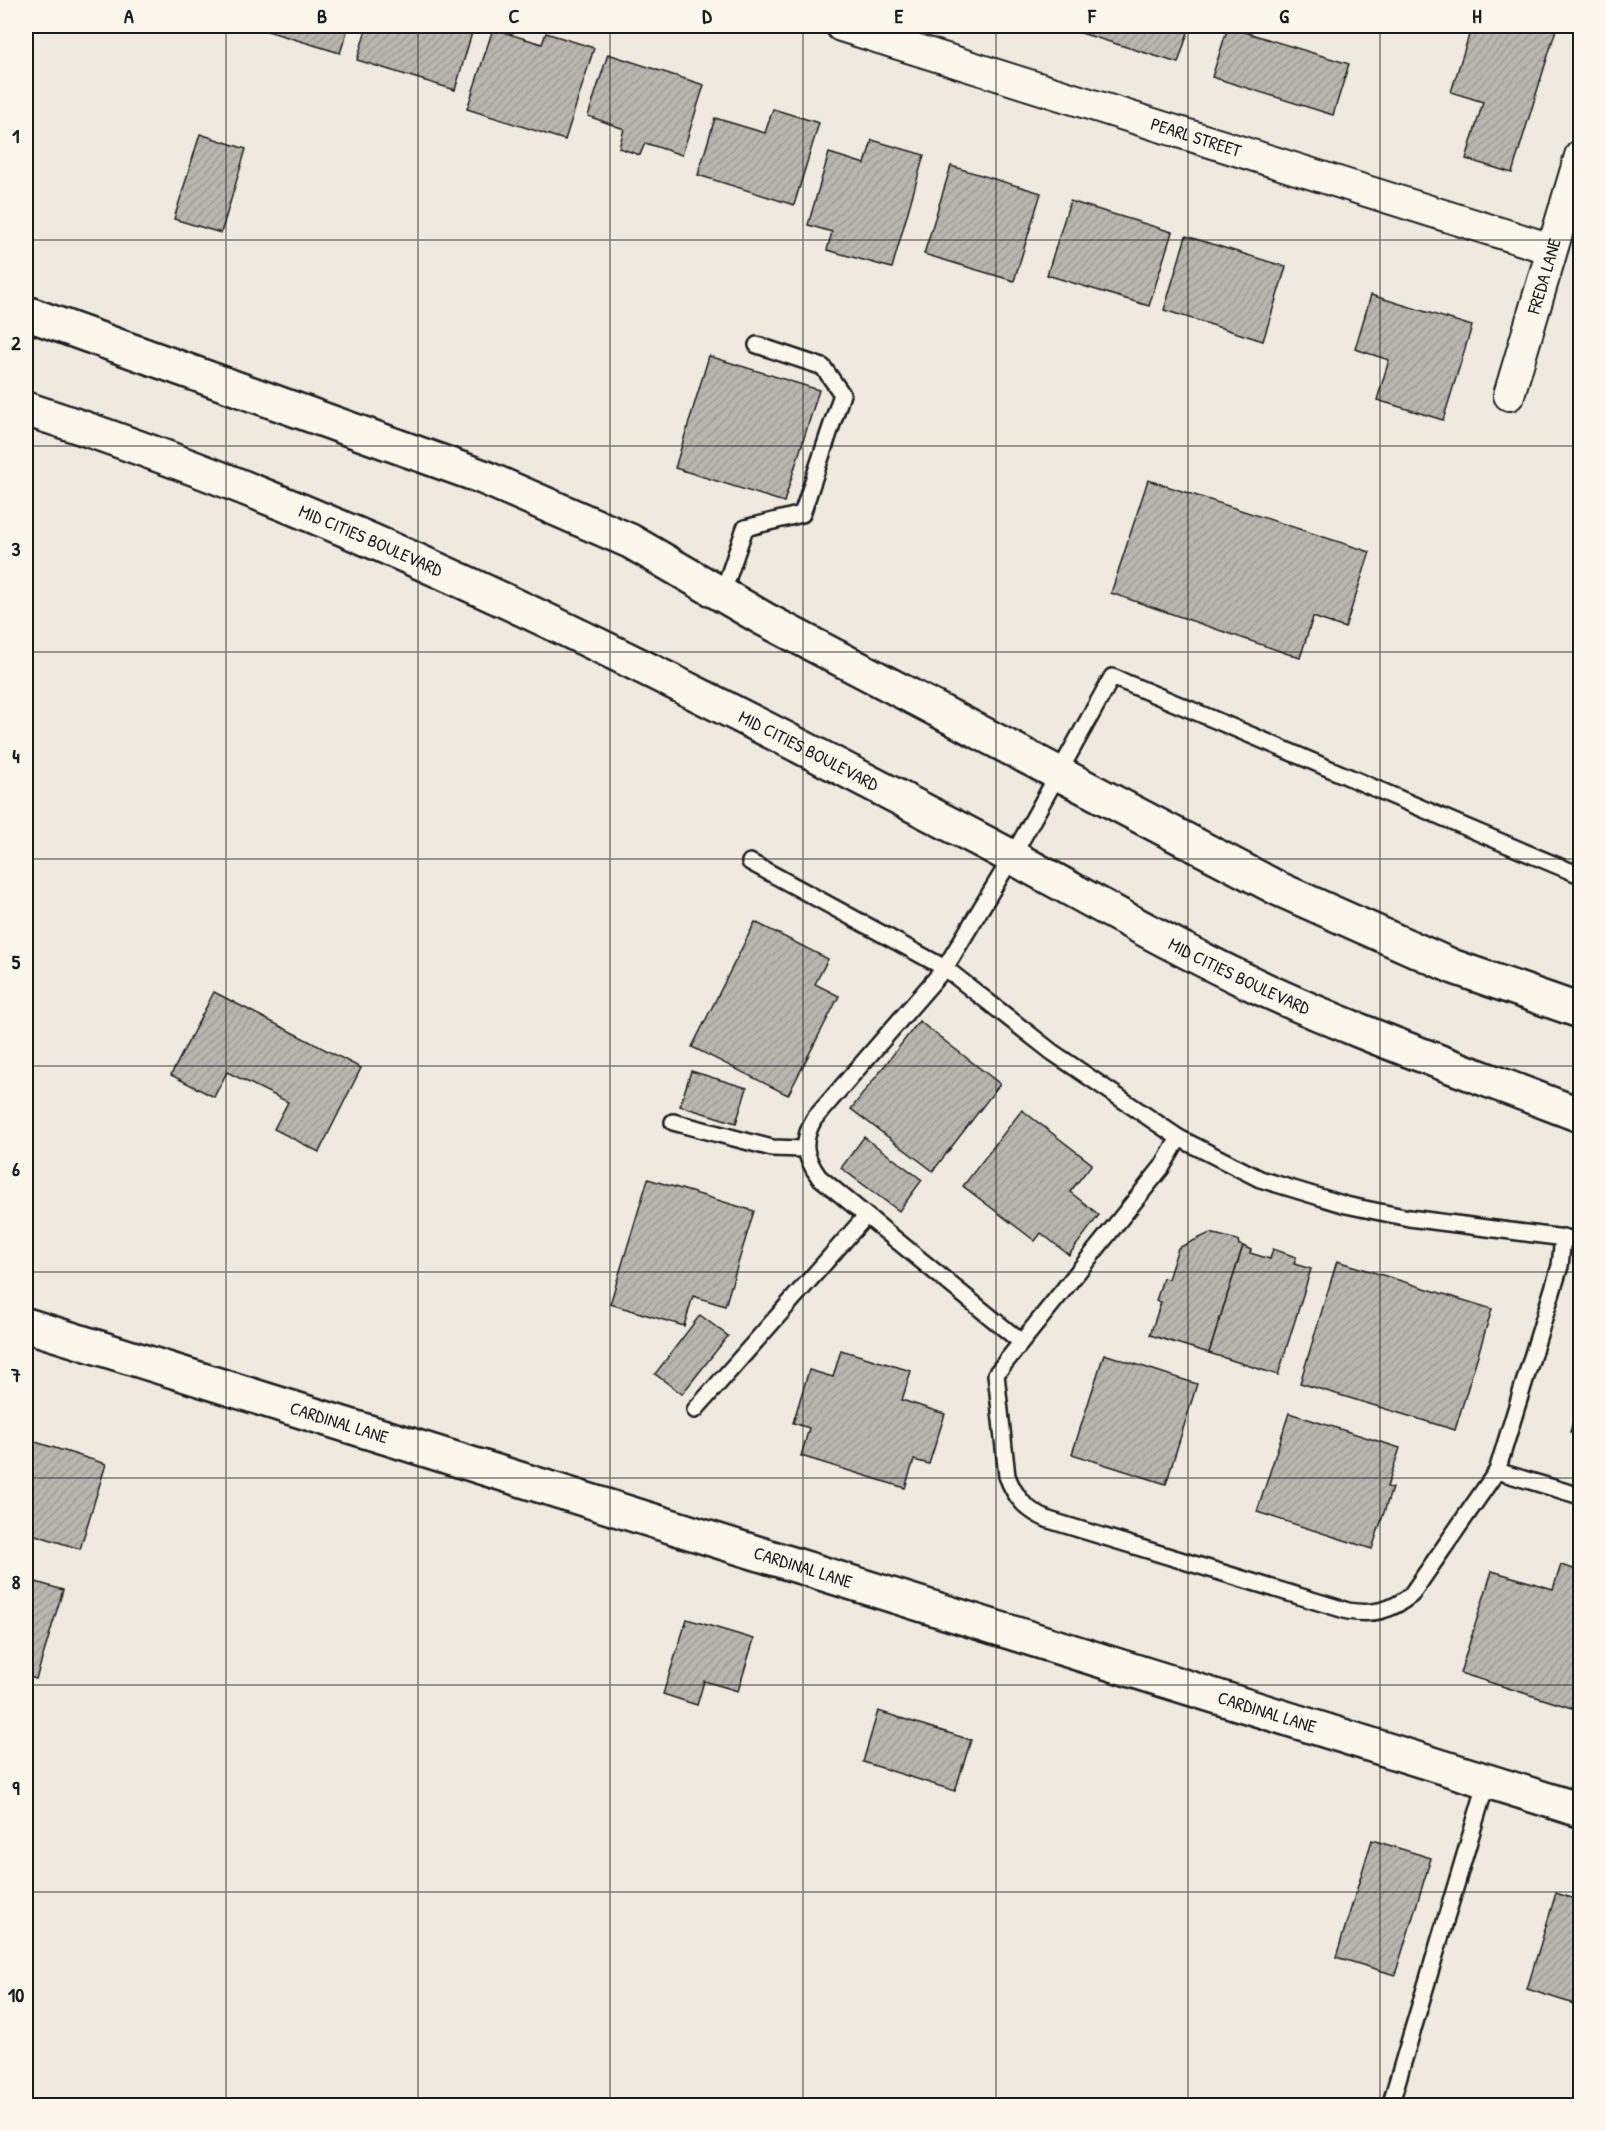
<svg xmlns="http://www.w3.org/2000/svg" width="1606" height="2131" viewBox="0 0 1606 2131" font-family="'Patrick Hand',sans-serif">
<defs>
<pattern id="building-hatch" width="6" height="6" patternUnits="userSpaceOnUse" patternTransform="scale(1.5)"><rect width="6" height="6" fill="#b9b6af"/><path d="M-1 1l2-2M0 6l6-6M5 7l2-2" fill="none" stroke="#9e9c96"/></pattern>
</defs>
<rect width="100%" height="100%" fill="#eeeadf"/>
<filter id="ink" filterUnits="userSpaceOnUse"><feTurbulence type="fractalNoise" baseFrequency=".0167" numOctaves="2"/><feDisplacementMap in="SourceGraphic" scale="12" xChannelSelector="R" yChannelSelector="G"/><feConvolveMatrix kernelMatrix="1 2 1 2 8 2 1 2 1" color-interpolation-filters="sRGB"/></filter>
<g filter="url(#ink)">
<g fill="url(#building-hatch)" stroke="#1c1c1c" stroke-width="1.5">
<polygon points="251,26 349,26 340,53"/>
<polygon points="367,26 474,26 455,90 357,60"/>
<polygon points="1069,26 1190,26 1178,63 1068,29"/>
<polygon points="1472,26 1557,26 1512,173 1466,159 1483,102 1451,92"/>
<polygon points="1228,27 1349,64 1333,115 1212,77"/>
<polygon points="493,29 542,44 546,33 594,48 565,140 467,109"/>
<polygon points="608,54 704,85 682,155 645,143 640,155 619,148 624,129 588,116"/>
<polygon points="773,109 819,123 794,205 698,175 715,118 765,133"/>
<polygon points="200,134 246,149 221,233 174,219"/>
<polygon points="872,140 924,155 892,268 827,250 832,232 808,225 829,153 865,164"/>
<polygon points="951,166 1041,193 1014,281 924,254"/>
<polygon points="1070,201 1172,232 1149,306 1047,275"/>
<polygon points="1186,236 1286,267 1263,341 1164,310"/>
<polygon points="1371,295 1472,326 1443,420 1377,400 1389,360 1355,349"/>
<polygon points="709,356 819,390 784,502 675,468"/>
<polygon points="1148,480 1370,552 1345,628 1313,617 1300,658 1111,593"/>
<polygon points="755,922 828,959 815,984 839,996 788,1095 692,1047"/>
<polygon points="214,992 361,1068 319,1152 274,1129 288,1102 227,1072 214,1097 171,1075"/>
<polygon points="919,1021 1000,1084 933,1171 851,1109"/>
<polygon points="691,1071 747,1088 736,1123 680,1106"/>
<polygon points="1022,1110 1092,1164 1070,1192 1099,1215 1069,1255 1041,1233 1035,1241 963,1186"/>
<polygon points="864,1137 922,1180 899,1211 841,1168"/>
<polygon points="648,1179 754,1211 725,1306 693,1296 684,1326 610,1304"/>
<polygon points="1210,1233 1238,1240 1239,1245 1243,1246 1209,1353 1150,1335 1161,1302 1156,1301 1163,1278 1168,1279 1178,1248"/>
<polygon points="1243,1246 1251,1250 1250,1253 1270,1259 1273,1249 1296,1257 1294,1264 1311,1269 1278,1375 1209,1353"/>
<polygon points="1337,1261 1492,1309 1455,1430 1300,1383"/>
<polygon points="700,1315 728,1336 682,1394 655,1374"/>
<polygon points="841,1350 911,1371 902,1400 945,1414 929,1464 914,1460 905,1488 801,1456 809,1428 793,1423 809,1370 833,1377"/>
<polygon points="1104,1354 1197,1384 1166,1484 1072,1454"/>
<polygon points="1580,1397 1580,1435 1570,1432"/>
<polygon points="1289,1413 1400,1448 1387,1487 1392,1488 1372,1549 1257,1512"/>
<polygon points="26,1439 106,1464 80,1549 26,1532"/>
<polygon points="1561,1565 1580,1571 1580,1692 1575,1709 1460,1673 1492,1571 1553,1589"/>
<polygon points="26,1579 63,1590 36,1679 26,1676"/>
<polygon points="687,1619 754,1639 738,1691 704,1681 697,1705 663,1694"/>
<polygon points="878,1711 971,1740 955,1791 863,1762"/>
<polygon points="1372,1840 1431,1858 1395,1975 1336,1957"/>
<polygon points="1556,1893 1580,1901 1580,2006 1527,1989"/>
</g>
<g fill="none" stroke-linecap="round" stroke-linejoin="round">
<defs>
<g id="lane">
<polyline points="722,595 745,528 802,514 842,394 823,367 757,345"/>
<polyline points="750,862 945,968 1052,1052 1179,1138 1260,1179 1346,1205 1409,1218 1580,1240"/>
<polyline points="673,1122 772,1148 804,1149"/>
<path d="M1179,1138L1162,1167L996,1374L1007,1476C1016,1499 1027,1511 1049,1520L1348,1611C1373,1615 1391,1611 1411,1595L1497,1471L1560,1266L1563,1237"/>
<path d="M1021,1342L819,1177C804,1156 801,1142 814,1119L945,968L1012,857L1112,677C1269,741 1424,811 1580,875"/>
<polyline points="695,1410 866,1216"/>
<polyline points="1497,1471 1580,1496"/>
<polyline points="1390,2106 1487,1781"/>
</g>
<g id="street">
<path id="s1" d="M841,26L1551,249"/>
<path id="s2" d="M1509,395L1580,156"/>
</g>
<g id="secondary">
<polyline points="26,313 483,477 630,541 764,619 1279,889 1454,967 1580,1011"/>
<path id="s3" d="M26,409C358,516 671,678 980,840C1066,885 1150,935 1238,977C1349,1031 1466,1071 1580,1115"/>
<path id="s4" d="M26,1325L1580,1810"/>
</g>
</defs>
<use href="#lane" stroke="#1c1c1c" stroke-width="20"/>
<use href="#street" stroke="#1c1c1c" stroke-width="34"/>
<use href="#secondary" stroke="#1c1c1c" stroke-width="38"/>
<use href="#lane" stroke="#fbf7ec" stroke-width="15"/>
<use href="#street" stroke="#fbf7ec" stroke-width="30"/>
<use href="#secondary" stroke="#fbf7ec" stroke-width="33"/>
</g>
</g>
<path fill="none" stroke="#1c1c1c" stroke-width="1.5" stroke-opacity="0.55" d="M226,26V2106M418,26V2106M610,26V2106M803,26V2106M996,26V2106M1188,26V2106M1380,26V2106M26,240H1580M26,446H1580M26,652H1580M26,859H1580M26,1066H1580M26,1272H1580M26,1478H1580M26,1685H1580M26,1892H1580"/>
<g text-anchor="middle" stroke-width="5" stroke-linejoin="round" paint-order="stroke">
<g font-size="18" fill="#1c1c1c" stroke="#fbf7ec">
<text dy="6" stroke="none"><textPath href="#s1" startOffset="372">PEARL STREET</textPath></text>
<text dy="6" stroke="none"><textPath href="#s2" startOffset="124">FREDA LANE</textPath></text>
<text dy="6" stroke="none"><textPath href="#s3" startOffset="369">MID CITIES BOULEVARD</textPath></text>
<text dy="6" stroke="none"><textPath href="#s3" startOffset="855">MID CITIES BOULEVARD</textPath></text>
<text dy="6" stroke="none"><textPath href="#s3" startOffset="1341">MID CITIES BOULEVARD</textPath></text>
<text dy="6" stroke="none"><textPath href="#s4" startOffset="328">CARDINAL LANE</textPath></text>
<text dy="6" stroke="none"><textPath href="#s4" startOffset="814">CARDINAL LANE</textPath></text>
<text dy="6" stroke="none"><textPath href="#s4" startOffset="1300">CARDINAL LANE</textPath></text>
</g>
</g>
<rect width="1606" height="2131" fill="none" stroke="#fbf7ec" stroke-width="66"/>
<rect x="33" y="33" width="1540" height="2065" fill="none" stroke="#1c1c1c" stroke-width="2"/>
<g font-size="20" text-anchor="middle" font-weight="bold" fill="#1c1c1c">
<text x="129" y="23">A</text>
<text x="322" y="23">B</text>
<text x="514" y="23">C</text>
<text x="707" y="23">D</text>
<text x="899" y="23">E</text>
<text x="1092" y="23">F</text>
<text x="1284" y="23">G</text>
<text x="1477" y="23">H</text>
<text x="16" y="143">1</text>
<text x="16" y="350">2</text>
<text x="16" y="556">3</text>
<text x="16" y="763">4</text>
<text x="16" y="969">5</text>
<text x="16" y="1176">6</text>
<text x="16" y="1382">7</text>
<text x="16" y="1589">8</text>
<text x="16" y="1795">9</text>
<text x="16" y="2002">10</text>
</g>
</svg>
